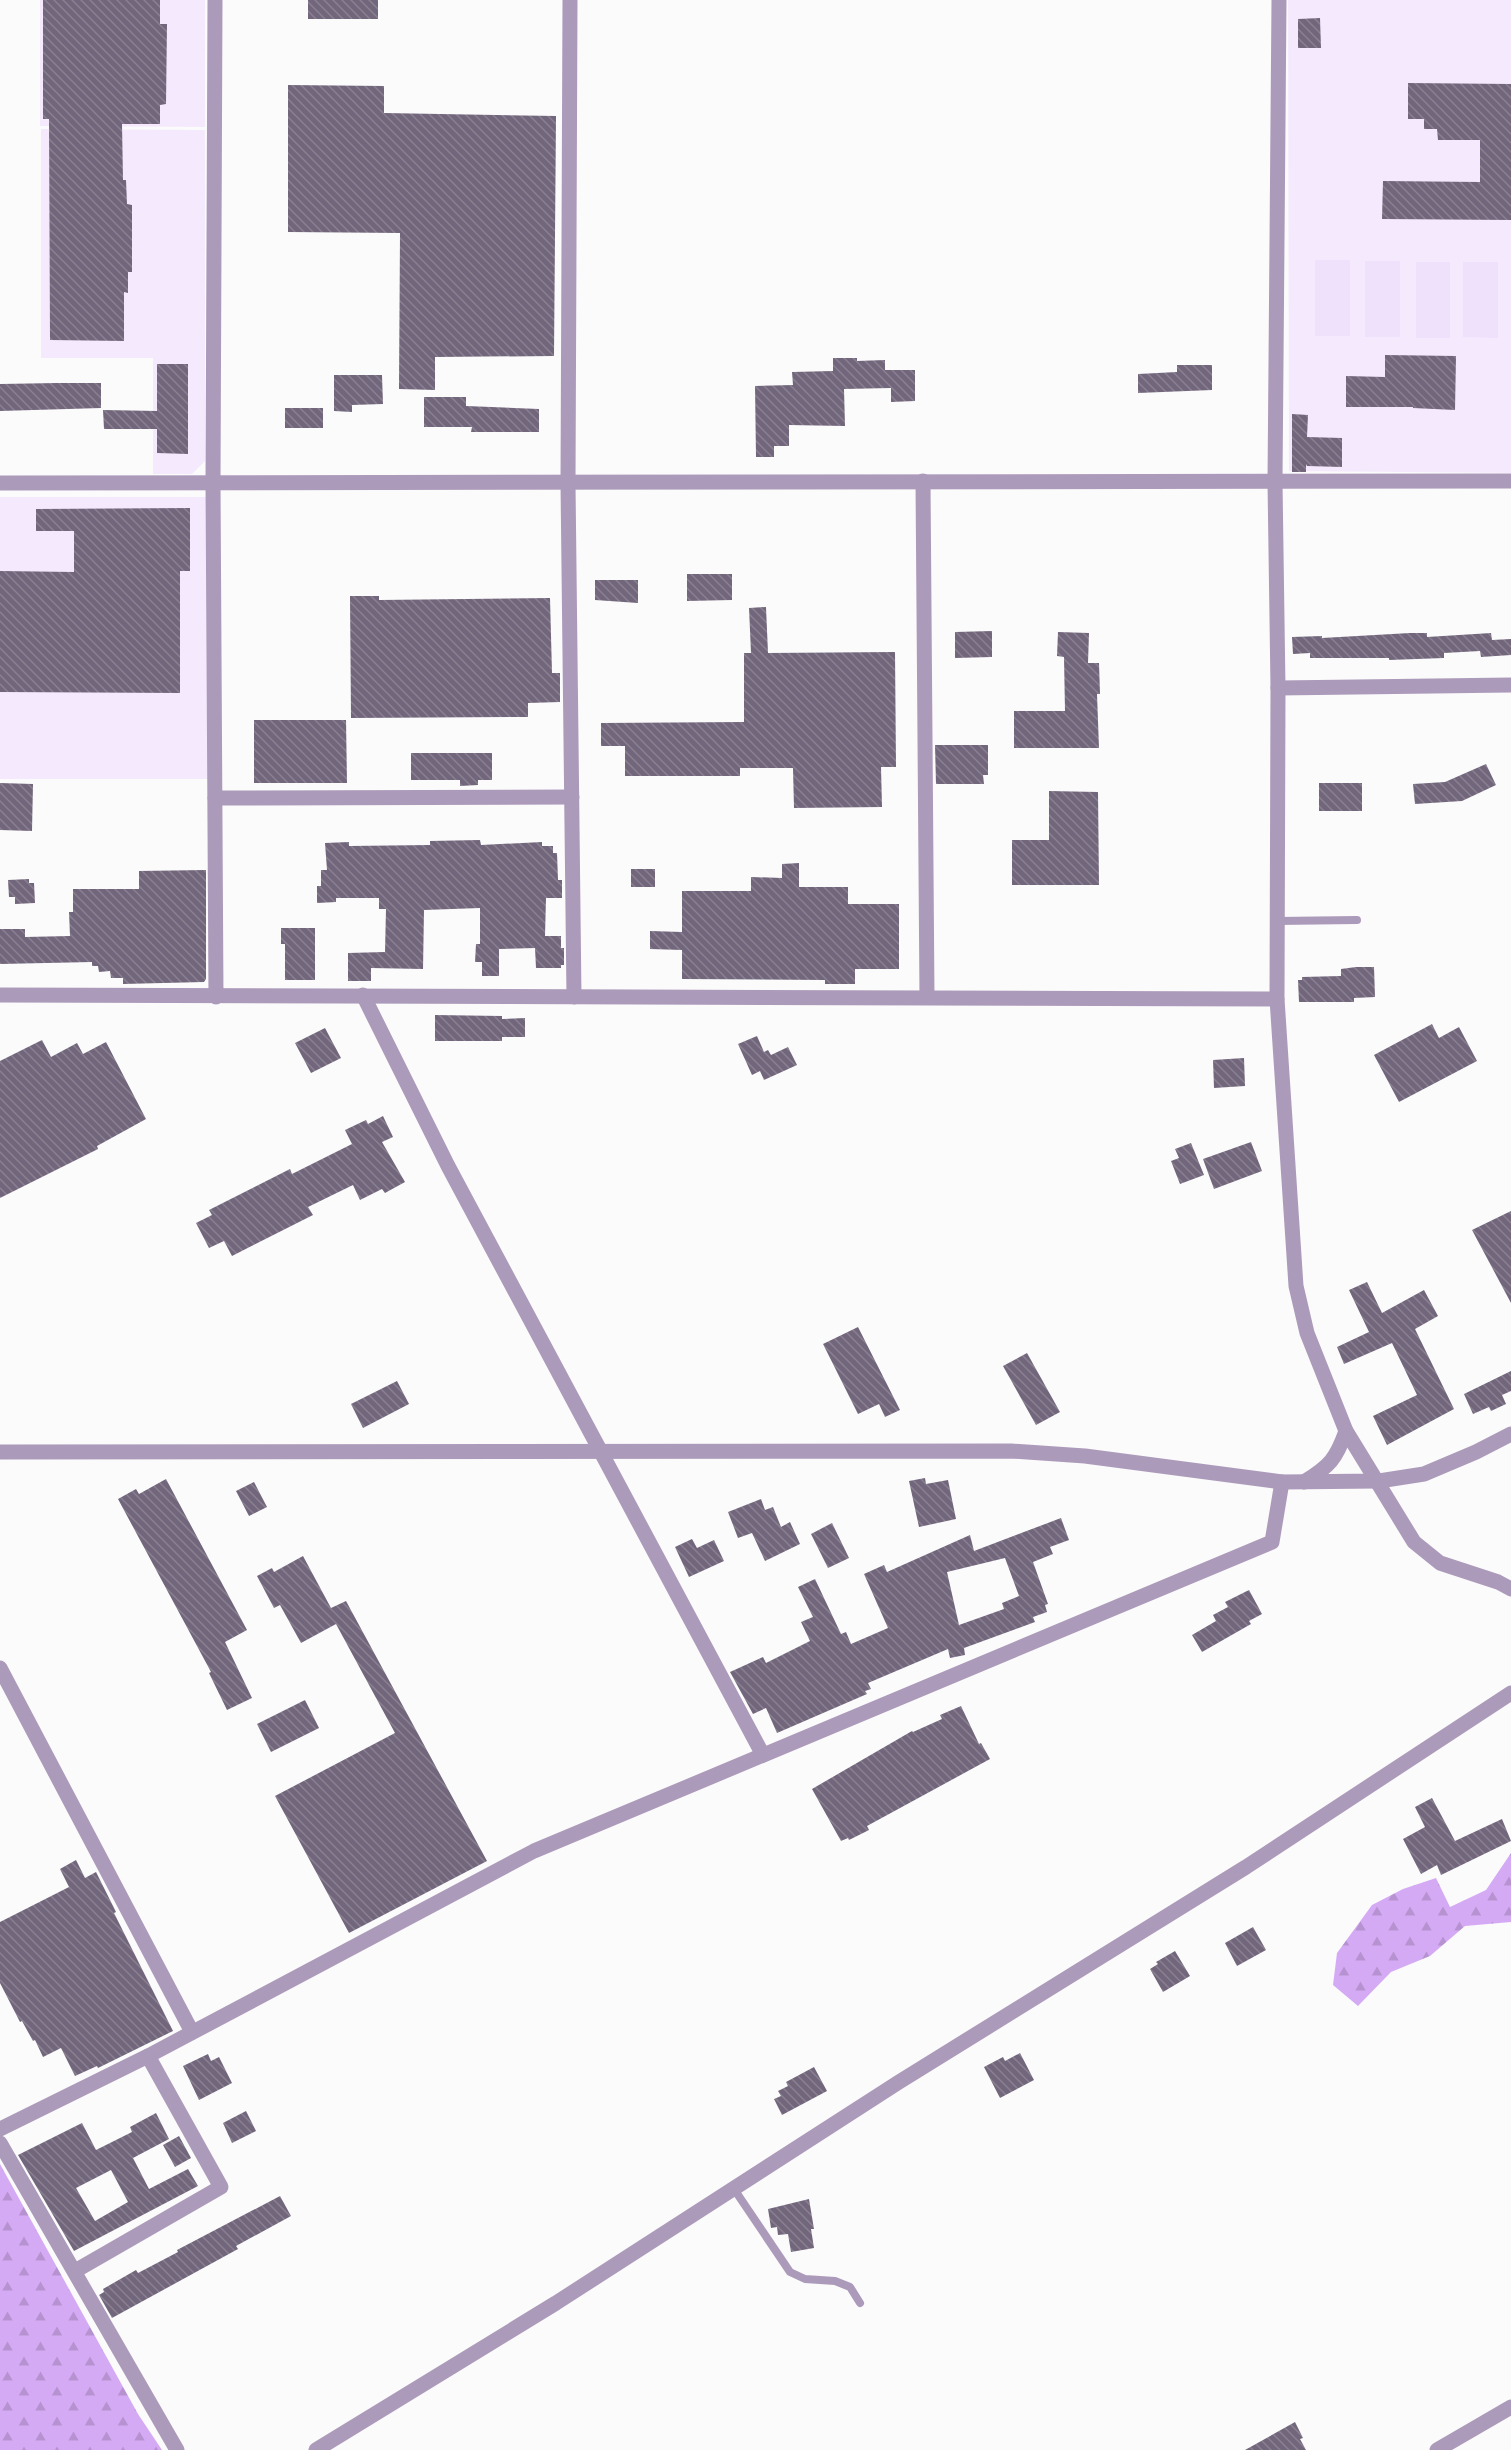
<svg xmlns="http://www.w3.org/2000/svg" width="1511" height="2450" viewBox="0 0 1511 2450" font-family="Overpass,sans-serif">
<defs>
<pattern id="forest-firs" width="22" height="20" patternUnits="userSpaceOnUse" patternTransform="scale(1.5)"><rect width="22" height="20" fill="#d5aaf4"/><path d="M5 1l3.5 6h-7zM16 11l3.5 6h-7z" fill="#b792d1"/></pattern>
<pattern id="building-back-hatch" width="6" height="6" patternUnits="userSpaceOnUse" patternTransform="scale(1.5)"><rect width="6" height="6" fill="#72667c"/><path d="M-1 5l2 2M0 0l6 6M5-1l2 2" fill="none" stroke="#898090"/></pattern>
</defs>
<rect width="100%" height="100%" fill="#fbfbfb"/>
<g fill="#f5eafd">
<polygon points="40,0 205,0 205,127 40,126"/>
<polygon points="1288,0 1511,0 1511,473 1289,471"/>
<polygon points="41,129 205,130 205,461 192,474 153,474 153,358 41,358"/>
<polygon points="0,497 207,497 208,779 0,779"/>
</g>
<g fill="url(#forest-firs)">
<polygon points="1511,1853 1511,1922 1465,1926 1430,1956 1391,1972 1358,2006 1333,1985 1337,1953 1372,1905 1403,1889 1436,1878 1450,1907 1486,1890"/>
<polygon points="0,2164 138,2414 162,2450 0,2450"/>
</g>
<g fill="#efe0fb">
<rect x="1315" y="260" width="35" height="76"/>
<rect x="1365" y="261" width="35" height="76"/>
<rect x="1416" y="262" width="34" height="76"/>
<polygon points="1463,262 1498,262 1498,338 1463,337"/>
</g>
<g fill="url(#building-back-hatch)" fill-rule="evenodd">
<polygon points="43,0 160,0 160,24 167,24 166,104 160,105 160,124 122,124 123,180 126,180 127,204 132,205 132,272 128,272 128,293 124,292 124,341 50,340 49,119 43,119"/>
<rect x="308" y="0" width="70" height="19"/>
<polygon points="1320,18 1321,48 1298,48 1298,19"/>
<polygon points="1408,83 1511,84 1511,220 1382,219 1383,181 1480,182 1480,140 1438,140 1437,129 1424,129 1424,119 1408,119"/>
<polygon points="288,85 384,86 384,113 556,116 554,356 435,357 435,390 399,389 400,233 288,232"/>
<polygon points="1385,355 1456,356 1455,410 1413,408 1413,407 1346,407 1346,376 1385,377"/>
<polygon points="833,358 857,358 857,361 885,360 885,370 915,370 915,401 891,402 891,388 844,389 845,426 789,425 789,446 774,446 774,457 756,457 755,386 793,385 792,372 833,371"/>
<polygon points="157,364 188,364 188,454 157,453 157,429 104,429 103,410 157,411"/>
<polygon points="1177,365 1212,365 1212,390 1138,393 1138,374 1177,372"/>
<polygon points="334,375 382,375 383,404 352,405 352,412 334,411"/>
<polygon points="57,383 101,383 101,408 0,411 0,384"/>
<polygon points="424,397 466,397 466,406 539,409 539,432 471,432 472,427 424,427"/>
<rect x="285" y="408" width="38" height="20"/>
<polygon points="1292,414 1308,415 1307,437 1342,438 1342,467 1307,466 1306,464 1306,472 1292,472"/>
<polygon points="190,508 190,571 180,571 180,693 0,692 0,571 74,572 74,531 36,531 36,509"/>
<polygon points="687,574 732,574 732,600 687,601"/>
<polygon points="595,580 638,580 638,603 595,600"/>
<polygon points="350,596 379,596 379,600 550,598 552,673 560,673 560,702 528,703 528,717 351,718"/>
<polygon points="766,607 768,653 895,652 896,767 881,767 882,807 794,808 793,768 740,768 740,776 625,776 625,746 601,746 601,723 744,722 744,653 751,653 749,608"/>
<polygon points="992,631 992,657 955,658 955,632"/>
<polygon points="1058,632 1089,633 1088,663 1099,663 1100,694 1097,694 1099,748 1014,748 1014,711 1065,711 1064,657 1057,656"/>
<polygon points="1410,633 1427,633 1427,637 1491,633 1492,640 1511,639 1511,655 1481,657 1480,651 1444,653 1444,658 1389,660 1389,658 1310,658 1310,653 1293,654 1292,637 1322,636 1322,638"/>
<polygon points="254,720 346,720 347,783 254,783"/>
<polygon points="935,745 988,745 988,775 983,775 984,784 936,784"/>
<polygon points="411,753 492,753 492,780 478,780 478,785 460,786 460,780 411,780"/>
<polygon points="1486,764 1496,785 1462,801 1415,804 1413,784 1445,782"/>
<polygon points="0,783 33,784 32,831 0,830"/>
<rect x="1319" y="783" width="43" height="28"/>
<polygon points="1049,791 1098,792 1099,885 1012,885 1012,840 1049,840"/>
<polygon points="480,840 481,845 542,842 542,846 553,846 553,853 557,853 558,880 562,880 562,898 546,898 545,936 561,936 561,948 564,948 564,965 561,965 561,968 536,968 535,948 499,949 499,976 482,976 482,962 475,962 476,944 480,944 480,908 424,910 423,969 371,968 371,981 348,981 348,953 385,952 386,909 379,909 379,898 336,898 336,902 317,903 317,886 321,886 321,870 327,870 325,843 349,842 349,846 430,845 430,841"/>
<polygon points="799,863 799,887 848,887 848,904 899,904 899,969 855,969 855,984 825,984 825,980 682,979 682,950 650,949 650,931 682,932 682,891 751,891 751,877 782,878 782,864"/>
<rect x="631" y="869" width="24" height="18"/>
<polygon points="206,870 206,979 204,982 123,984 123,978 111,978 110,971 99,972 98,966 92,966 92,962 0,964 0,929 25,929 25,937 70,936 69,912 73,912 73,889 139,889 139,871"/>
<polygon points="29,879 29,883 34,883 35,903 15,904 15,897 9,897 8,880"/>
<polygon points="281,928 315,928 315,980 285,980 285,944 281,944"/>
<polygon points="1356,967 1374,967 1375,997 1354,998 1354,1002 1299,1002 1298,980 1302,980 1302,977 1341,976 1341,969"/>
<polygon points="435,1015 502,1016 502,1019 525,1018 525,1037 502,1037 502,1041 435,1041"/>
<polygon points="1432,1024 1439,1038 1459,1027 1477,1061 1399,1102 1374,1055"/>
<polygon points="325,1028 341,1058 311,1073 295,1043"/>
<polygon points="757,1036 764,1052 768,1050 771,1055 788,1047 797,1065 764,1080 760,1071 752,1075 738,1044"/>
<polygon points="42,1040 51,1057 77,1043 83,1054 106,1042 146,1119 97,1146 98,1149 0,1198 0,1061"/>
<polygon points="1244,1058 1245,1086 1214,1088 1213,1060"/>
<polygon points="383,1116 393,1137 382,1142 405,1182 385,1193 382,1189 360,1200 353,1185 308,1207 313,1215 232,1256 224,1241 209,1248 196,1223 212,1215 209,1210 290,1169 292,1174 352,1144 345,1130 366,1120 368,1124"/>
<polygon points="1251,1142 1262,1171 1214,1189 1203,1159"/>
<polygon points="1191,1143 1204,1175 1180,1184 1171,1161 1179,1158 1175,1149"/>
<polygon points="1511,1211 1511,1303 1472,1230"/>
<polygon points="1367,1282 1382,1313 1424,1290 1438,1316 1415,1329 1454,1409 1387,1445 1373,1416 1417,1395 1392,1343 1344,1364 1337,1347 1369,1332 1349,1290"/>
<polygon points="858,1327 900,1410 885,1417 879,1404 858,1414 823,1344"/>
<polygon points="1027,1353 1060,1412 1036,1425 1003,1366"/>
<polygon points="1511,1371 1511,1391 1502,1395 1506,1404 1491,1411 1489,1407 1473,1414 1464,1394"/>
<polygon points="397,1381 409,1404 363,1428 351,1404"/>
<polygon points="925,1478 926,1484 948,1480 956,1519 919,1527 909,1481"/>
<polygon points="166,1479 247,1630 225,1642 252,1698 227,1710 209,1673 211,1672 118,1499 136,1489 139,1494"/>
<polygon points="254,1482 267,1507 249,1516 236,1491"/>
<polygon points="761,1499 765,1510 773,1507 781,1527 790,1522 800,1544 765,1561 752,1533 738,1538 728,1512"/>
<path d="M1061,1518L1069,1540L1050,1547L1053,1554L1033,1562L1048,1604L1045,1605L1047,1612L1033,1617L1035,1622L964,1648L965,1655L950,1658L948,1649L868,1683L871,1689L865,1691L867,1694L777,1733L766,1708L753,1714L730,1672L763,1657L766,1663L810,1641L801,1622L813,1617L798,1587L815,1579L841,1634L846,1632L851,1644L888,1628L864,1574L884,1565L887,1572L970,1535L974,1551ZM1005,1558L1019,1596L1002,1603L1004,1609L959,1625L947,1572Z"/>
<polygon points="832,1523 849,1558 828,1568 811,1534"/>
<polygon points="692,1539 697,1548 714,1540 724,1561 689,1577 675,1547"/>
<polygon points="303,1556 331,1608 346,1601 487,1861 349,1933 275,1796 395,1733 336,1624 301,1643 280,1605 274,1608 257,1576 272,1568 274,1572"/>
<polygon points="1249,1590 1262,1614 1249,1621 1251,1624 1202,1652 1192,1635 1216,1621 1213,1615 1228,1607 1225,1602"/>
<polygon points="305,1700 319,1728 271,1752 257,1724"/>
<polygon points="961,1706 979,1744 981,1743 990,1759 867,1826 869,1830 849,1840 848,1838 841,1841 812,1789 912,1731 913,1732 942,1719 940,1715"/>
<polygon points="1432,1798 1455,1841 1502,1819 1511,1841 1441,1875 1437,1865 1421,1874 1403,1839 1425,1827 1415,1807"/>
<polygon points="76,1860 85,1878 96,1872 116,1912 114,1913 173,2031 98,2068 97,2066 75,2076 61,2048 43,2057 35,2040 33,2041 22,2021 20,2022 0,1983 0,1922 69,1887 60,1869"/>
<polygon points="1253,1927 1266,1950 1237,1966 1225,1943"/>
<polygon points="1175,1951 1190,1976 1163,1992 1150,1969 1158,1964 1156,1962"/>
<polygon points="1020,2053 1034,2080 1000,2098 984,2067 1003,2057 1005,2061"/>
<polygon points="208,2054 211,2061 219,2057 232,2083 199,2100 183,2066"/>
<polygon points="814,2067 827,2091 782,2115 774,2099 781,2096 778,2091 788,2086 786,2082"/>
<polygon points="246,2111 256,2131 232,2143 223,2123"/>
<path d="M156,2113L169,2139L133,2158L149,2189L188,2169L198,2186L74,2251L18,2155L82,2123L96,2150L132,2132L130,2127ZM111,2170L128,2202L95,2221L76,2188Z"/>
<polygon points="179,2136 191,2158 175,2167 163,2145"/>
<polygon points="280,2196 291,2216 236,2246 238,2249 112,2318 99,2295 104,2292 103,2289 136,2270 138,2273 178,2252 177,2250"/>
<polygon points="809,2199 814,2229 811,2229 814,2248 791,2252 788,2234 778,2235 777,2227 771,2228 768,2209"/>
<polygon points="1295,2422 1303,2438 1300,2439 1306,2450 1245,2450"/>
</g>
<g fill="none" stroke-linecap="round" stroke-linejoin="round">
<g stroke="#ac9aba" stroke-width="8">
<polyline points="1277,921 1357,920"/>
<polyline points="734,2189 790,2272 805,2279 835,2281 850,2287 860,2303"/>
</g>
<g stroke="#ac9aba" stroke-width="15">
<polyline points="215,0 213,482 216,997"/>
<polyline points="570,0 568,483 574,997"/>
<polyline points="923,481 927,997"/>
<polyline points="0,483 1511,481"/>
<polyline points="1278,688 1511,685"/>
<polyline points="215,798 572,797"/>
<polyline points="0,995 1277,999"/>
<polyline points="363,995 448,1166 763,1755"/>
<polyline points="0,1668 192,2032"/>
<polyline points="0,2129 148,2056 534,1851 1272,1542 1282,1482"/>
<polyline points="0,2143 177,2450"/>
<polyline points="75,2271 221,2187 148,2056"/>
<polyline points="316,2450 556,2303 899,2082 1246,1867 1511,1693"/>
<polyline points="1437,2450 1511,2407"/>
</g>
<g stroke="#ac9aba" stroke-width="15">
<polyline points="1279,0 1275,482 1278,688 1277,999 1296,1286 1307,1333 1346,1431 1414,1542 1440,1563 1498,1582 1511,1589"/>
<polyline points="0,1452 1011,1451 1085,1456 1282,1482 1379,1481 1424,1474 1476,1452 1511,1434"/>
<path d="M1304,1482C1330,1466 1336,1459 1346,1431"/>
</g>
</g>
</svg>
